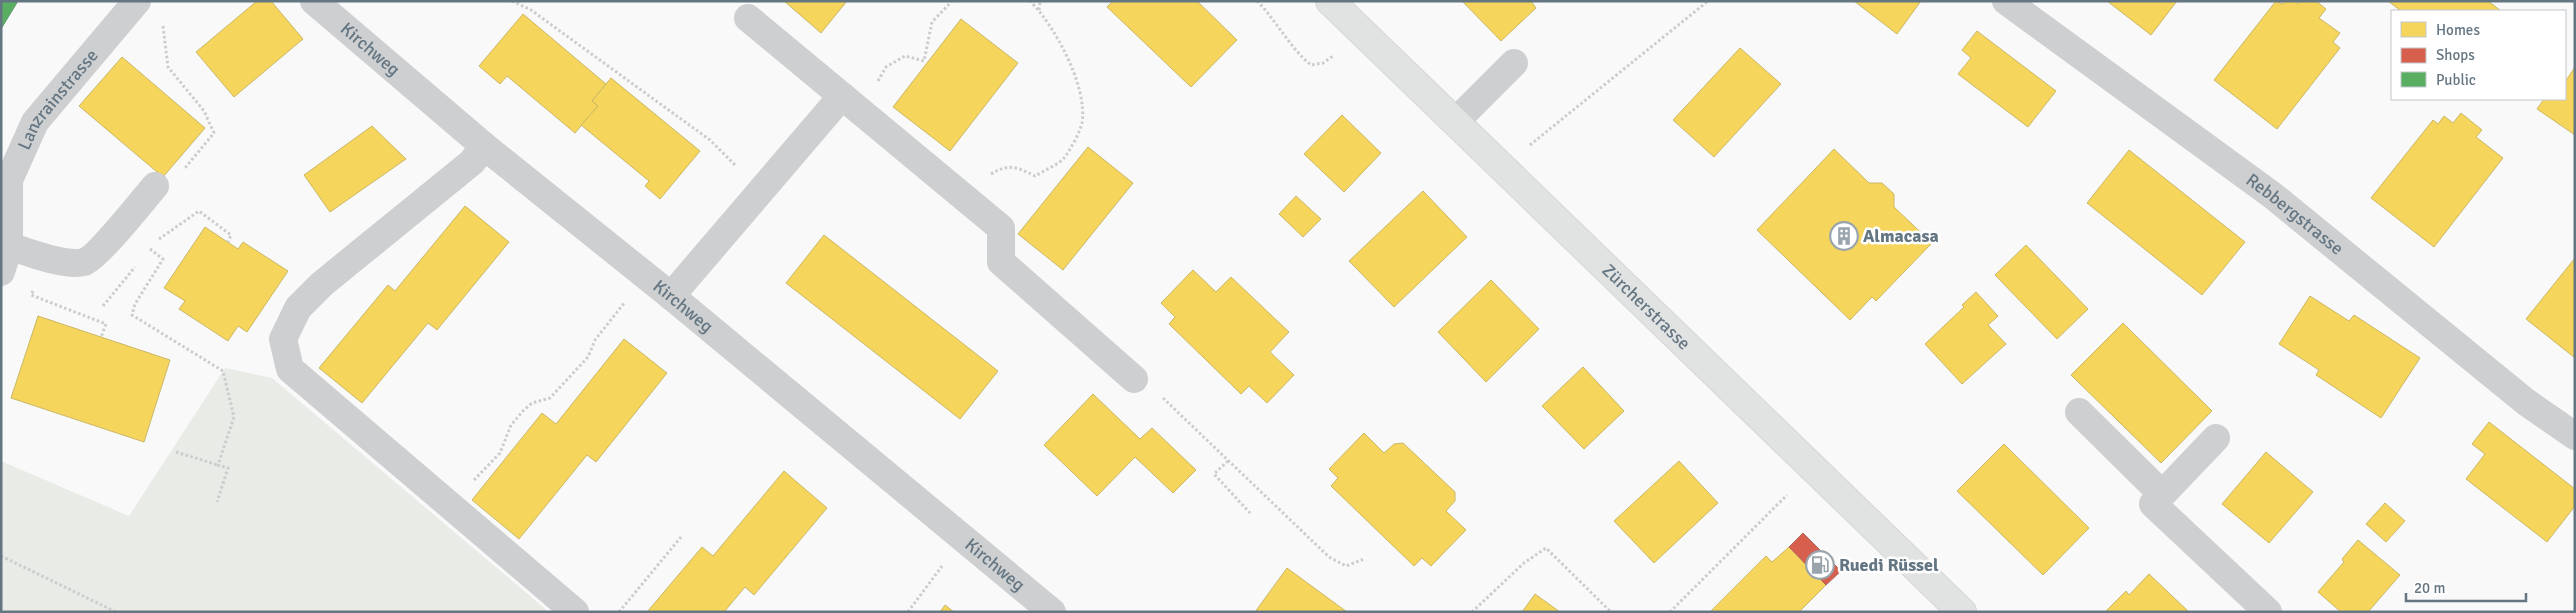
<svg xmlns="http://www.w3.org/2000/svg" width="2576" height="613" viewBox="0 0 2576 613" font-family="Signika,sans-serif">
<rect width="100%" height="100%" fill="#f9f9f9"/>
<polygon fill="#e8ebe6" points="225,368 272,378 549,612 1,612 1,461 129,516"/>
<g fill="#f6d55c" stroke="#cab868">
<polygon points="257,1 271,1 303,39 234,97 196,52"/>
<polygon points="784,1 847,1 821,33"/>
<polygon points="1113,1 1197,1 1237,40 1191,87 1107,7"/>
<polygon points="1462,1 1531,1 1536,8 1501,41"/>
<polygon points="1854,1 1921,1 1897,34"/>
<polygon points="2107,1 2177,1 2151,35"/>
<polygon points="2276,1 2283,4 2285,1 2295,1 2298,4 2300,1 2316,1 2326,9 2319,18 2340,33 2333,42 2340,48 2277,129 2214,80"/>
<polygon points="2388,1 2488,1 2501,11 2401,11"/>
<polygon points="523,14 606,84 592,101 598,106 575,133 507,76 500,84 479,66"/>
<polygon points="961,19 1018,63 950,151 893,107"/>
<polygon points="1977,31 2056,91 2028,127 1958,74 1971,58 1962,50"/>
<polygon points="1740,48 1781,84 1714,157 1673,120"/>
<polygon points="122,57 205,128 163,177 79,106"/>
<polygon points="2575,67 2575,135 2537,109 2544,99 2565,99 2565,82"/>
<polygon points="611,78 700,151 660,199 645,186 649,181 581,125 598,106 592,101"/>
<polygon points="2461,113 2482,130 2476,137 2503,158 2434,247 2371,198 2433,120 2438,124 2444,116 2453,123"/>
<polygon points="1342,115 1381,153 1344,192 1304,154"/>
<polygon points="372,126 406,159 330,212 304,175"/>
<polygon points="1088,147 1133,183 1063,270 1018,234"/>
<polygon points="1834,149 1869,183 1882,183 1894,194 1894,207 1932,243 1876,301 1872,297 1850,320 1757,230"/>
<polygon points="2129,150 2245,242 2202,295 2087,203"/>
<polygon points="1423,191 1467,237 1394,307 1349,261"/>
<polygon points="1296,196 1321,219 1303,237 1279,214"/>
<polygon points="465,206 509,242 437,330 428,323 362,403 319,368 388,285 395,291"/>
<polygon points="205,227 238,249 243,242 288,271 247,332 238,326 228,341 179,309 185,301 164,288"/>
<polygon points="824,235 998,371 960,419 786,283"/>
<polygon points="2026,245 2088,309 2057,339 1995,275"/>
<polygon points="2575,258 2575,358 2526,319"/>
<polygon points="1193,270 1216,292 1231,277 1289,332 1270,352 1294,375 1267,403 1249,386 1241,394 1169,324 1175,317 1161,303"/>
<polygon points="1491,280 1539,329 1486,382 1438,332"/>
<polygon points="1976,292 1998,316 1988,325 2006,344 1962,384 1925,344 1964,307 1962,305"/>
<polygon points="2310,296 2349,321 2354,315 2420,358 2381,418 2316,375 2319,370 2279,344"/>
<polygon points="38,316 170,360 144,442 11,398"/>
<polygon points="2123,323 2212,411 2161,463 2071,375"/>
<polygon points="624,339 667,373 596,462 587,455 519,539 472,500 542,413 556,424"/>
<polygon points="1583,367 1624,411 1584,449 1542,406"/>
<polygon points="1093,394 1140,439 1152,428 1196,470 1173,493 1135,457 1097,496 1044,445"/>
<polygon points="2489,422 2575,489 2575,506 2547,542 2466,479 2485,454 2472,444"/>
<polygon points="1364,433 1384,453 1394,444 1403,443 1455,492 1455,501 1446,511 1466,530 1431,566 1422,558 1414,566 1331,486 1338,478 1329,469"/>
<polygon points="2004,444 2089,528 2043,575 1957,491"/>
<polygon points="2266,452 2313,492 2269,543 2222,504"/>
<polygon points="1679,461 1718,503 1654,563 1614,521"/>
<polygon points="784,471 827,508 754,595 745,587 724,612 647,612 702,547 713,556"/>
<polygon points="2385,503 2405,521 2386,542 2366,524"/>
<polygon points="2358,540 2400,575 2368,612 2341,612 2318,592 2344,562 2342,559"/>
<polygon points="1789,547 1826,585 1799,612 1710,612 1766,556 1772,562"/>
<polygon points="1287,568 1347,612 1255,612"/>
<polygon points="2149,574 2189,612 2105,612 2126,591 2129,595"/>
<polygon points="1535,594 1560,612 1522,612"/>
<polygon points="945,605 954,612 940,612"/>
</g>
<polygon fill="#d6604d" stroke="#b4675d" points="1803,533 1841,571 1826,585 1789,547"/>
<polygon fill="#5aae61" stroke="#5d9d6b" points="1,1 18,1 1,29"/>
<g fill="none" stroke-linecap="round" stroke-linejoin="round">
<defs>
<g id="major">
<path id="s4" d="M1330,1L1962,612"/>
</g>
</defs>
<use href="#major" stroke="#d5d6d7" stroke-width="30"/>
<g stroke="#cbcccd" stroke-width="3" stroke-dasharray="2.5 2.5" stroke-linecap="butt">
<polyline points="512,1 531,10 710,140 736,166"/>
<path d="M1257,1C1277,21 1289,47 1311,65L1323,63L1333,56"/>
<polyline points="1039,10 1040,1"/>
<polyline points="163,26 168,67 204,111 214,133 185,168"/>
<polyline points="878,81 886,67 905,56 924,61 932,22 952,1"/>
<polyline points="1530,145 1708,1"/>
<path d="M991,174C1009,163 1017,167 1035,176C1043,171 1058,165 1064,158C1070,151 1080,132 1082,123C1088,87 1055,26 1030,1"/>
<polyline points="159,239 199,211 231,235 228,242"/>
<polyline points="150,249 163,259 135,304 132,315 223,371 234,417 218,465 228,468 217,502"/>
<polyline points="33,291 31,295 106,324 101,337"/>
<polyline points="103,306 135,267"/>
<polyline points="1163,398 1329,557 1346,566 1364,559"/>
<polyline points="176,452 218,465"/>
<polyline points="1228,461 1214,474 1250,513"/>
<polyline points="474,480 500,453 511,425 523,411 532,403 550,398 588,357 595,340 625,302"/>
<polyline points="1,556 116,612"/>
<polyline points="619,612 681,537"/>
<polyline points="908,612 942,566"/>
<polyline points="1472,612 1524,563 1546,548 1611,612"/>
<polyline points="1670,612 1787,495"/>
</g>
<g stroke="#cecfd0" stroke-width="28">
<path id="s1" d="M314,1L484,146L671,296L1052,612"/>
<path id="s2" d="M2006,1L2272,195L2526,402L2575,436"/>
<polyline points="748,18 1001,228 1001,262 1134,379"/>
<polyline points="1455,122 1514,63"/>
<polyline points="484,146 472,162 322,284 298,308 283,339 290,369 575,612"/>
<path d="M9,246C28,252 65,267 84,262C97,258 143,200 155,186"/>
<path id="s3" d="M1,272L9,246V180L35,122L137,1"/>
<polyline points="671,296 842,96"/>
<polyline points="2079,412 2162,494"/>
<polyline points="2216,438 2153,504 2268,612"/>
</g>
<use href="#major" stroke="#e1e2e2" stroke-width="28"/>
</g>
<defs>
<symbol id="building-ring" viewBox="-11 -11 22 22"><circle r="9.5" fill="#fff" stroke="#99a4ac" stroke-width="1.5"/><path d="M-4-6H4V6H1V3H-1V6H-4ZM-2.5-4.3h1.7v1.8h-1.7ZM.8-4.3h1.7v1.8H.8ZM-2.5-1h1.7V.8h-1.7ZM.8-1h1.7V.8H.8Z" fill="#99a4ac"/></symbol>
<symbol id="fuel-ring" viewBox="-11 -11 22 22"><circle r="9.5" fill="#fff" stroke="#99a4ac" stroke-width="1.5"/><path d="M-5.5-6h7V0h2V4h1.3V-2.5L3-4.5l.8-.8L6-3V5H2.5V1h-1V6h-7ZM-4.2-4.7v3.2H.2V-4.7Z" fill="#99a4ac"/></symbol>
</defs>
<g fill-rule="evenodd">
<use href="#building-ring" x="1828" y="220" width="32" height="32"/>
<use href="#fuel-ring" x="1804" y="549" width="32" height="32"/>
</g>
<g text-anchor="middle" stroke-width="5" stroke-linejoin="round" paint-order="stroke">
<g font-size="18" fill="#657683" stroke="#fff">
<text dy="6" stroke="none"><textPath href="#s1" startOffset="74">Kirchweg</textPath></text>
<text dy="6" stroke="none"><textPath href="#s3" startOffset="188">Lanzrainstrasse</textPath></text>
<text dy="6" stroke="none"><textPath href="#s2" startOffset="359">Rebbergstrasse</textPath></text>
<text dy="6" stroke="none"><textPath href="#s1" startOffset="479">Kirchweg</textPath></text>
<text dy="6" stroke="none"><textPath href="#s4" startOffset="440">Zürcherstrasse</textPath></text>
<text dy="6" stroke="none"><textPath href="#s1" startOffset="884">Kirchweg</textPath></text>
</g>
<g font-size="18" font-weight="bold" fill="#657683" stroke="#fff" text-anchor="start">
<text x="1863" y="242">Almacasa</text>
<text x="1839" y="571">Ruedi Rüssel</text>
</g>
</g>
<rect width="2576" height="613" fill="none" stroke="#657683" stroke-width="5"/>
<rect x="2391" y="10" width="175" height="90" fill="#ffffff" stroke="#c1c8cd"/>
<rect x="2401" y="22" width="25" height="15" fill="#f6d55c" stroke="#c1c8cd"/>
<text x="2436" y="35" font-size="15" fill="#657683">Homes</text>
<rect x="2401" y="48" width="25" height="15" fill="#d6604d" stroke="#c1c8cd"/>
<text x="2436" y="60" font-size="15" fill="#657683">Shops</text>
<rect x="2401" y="72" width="25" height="15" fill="#5aae61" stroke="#c1c8cd"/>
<text x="2436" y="85" font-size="15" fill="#657683">Public</text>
<path d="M2406 593v8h120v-8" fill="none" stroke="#657683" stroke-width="2.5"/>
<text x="2414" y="593" font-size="15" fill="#657683" stroke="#ffffff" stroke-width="4" paint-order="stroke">20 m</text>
</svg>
